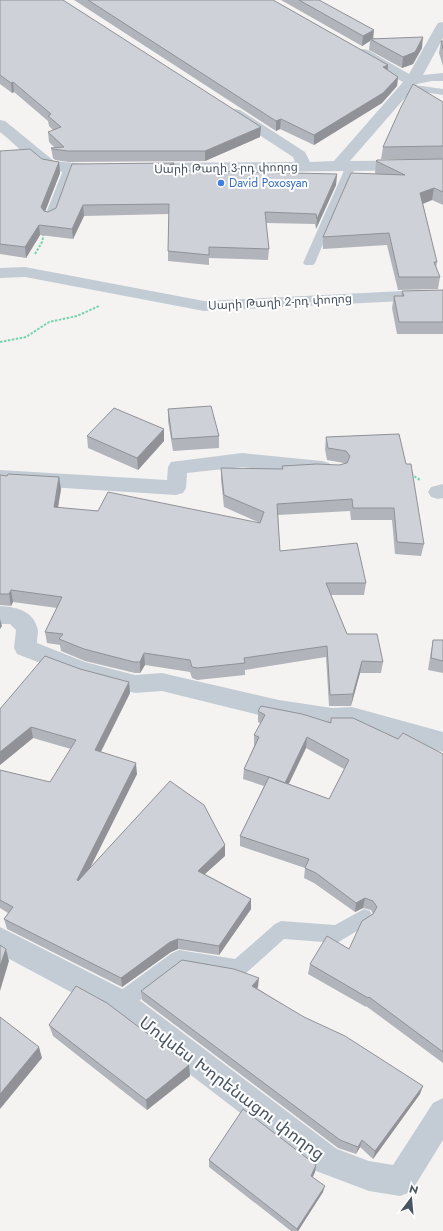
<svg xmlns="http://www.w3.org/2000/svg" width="443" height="1231" viewBox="0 0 443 1231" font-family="Jost,'Noto Sans Armenian',sans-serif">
<rect width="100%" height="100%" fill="#f5f3f2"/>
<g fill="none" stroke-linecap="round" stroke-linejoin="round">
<g stroke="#74d5ab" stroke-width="2" stroke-dasharray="2.5 1.5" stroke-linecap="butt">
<polyline points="35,254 42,242 44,233"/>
<polyline points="0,342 26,337 49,322 77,316 99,306"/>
<polyline points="411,474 420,480"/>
</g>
<g fill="#c3ccd5" fill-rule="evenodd">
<polygon points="408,84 443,89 443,95 405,89 403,87 405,85"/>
<polygon points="351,163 356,166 315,263 313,265 305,265 303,263 346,166"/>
<polygon points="69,165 74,168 56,218 50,221 46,220 44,218 64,168"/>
<polygon points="364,909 370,911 373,917 370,923 337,943 284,939 245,974 238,977 182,968 127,1010 120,1012 113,1010 111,1003 113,996 172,953 179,950 235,959 275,924 281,921 335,925"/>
</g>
<g fill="#c3ccd5" fill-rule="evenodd">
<polygon points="443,22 443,38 423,75 443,73 443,81 432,81 417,84 350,161 443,160 443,170 144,173 139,171 136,168 139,165 144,163 295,162 293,157 230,116 228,113 230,110 235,109 240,110 305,152 310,162 334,161 403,82 358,56 356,53 358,50 363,49 368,50 409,74 436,26 438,23"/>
<path d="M0,120L5,121L54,161L106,166L109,169L106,172C95,175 52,173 43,167C27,158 14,143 0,132Z"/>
<polygon points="25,267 204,301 423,290 443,291 443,301 423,300 204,311 25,277 0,278 0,268"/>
<polygon points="242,453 322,461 329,463 332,468 329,473 322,475 242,467 187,473 186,488 183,493 176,495 0,484 0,470 167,480 168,467 171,462"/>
<polygon points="443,484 443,498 438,499 431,497 428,492 431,487"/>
<path d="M0,606C15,607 32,610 37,627C39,631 37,638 37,643L85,662L135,675L162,673L279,700L332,708L352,707L443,732V752L352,727L332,728L279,720L162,691L135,693L82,679L17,654L14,648L16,630L10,624H0Z"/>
<polygon points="0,927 130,993 337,1149 369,1161 393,1165 433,1103 443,1098 443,1140 411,1192 400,1196 369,1191 316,1171 110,1013 0,954"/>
</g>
</g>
<g fill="#b1b4ba" fill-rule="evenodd">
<polygon points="0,0 260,137 205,161 69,162 55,160 53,158 51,148 55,148 49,142 48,132 53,130 49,126 48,121 14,92 12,93 0,84"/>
<polygon points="74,0 273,0 388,65 388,70 398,77 397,86 382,103 314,145 280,129 276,131"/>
<polygon points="281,0 319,0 373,38 422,48 413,64 402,68 369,50 370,41 362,46"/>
<polygon points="441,41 443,41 443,66 439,53"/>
<polygon points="443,102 443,159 381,159 383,147"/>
<polygon points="0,151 59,162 60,173 45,211 48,212 174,163 174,171 337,174 336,185 316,229 315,224 266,223 269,249 268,260 209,258 209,265 168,261 168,251 169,214 84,216 73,239 40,235 26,258 0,254"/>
<polygon points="443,159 443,205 432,200 423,204 437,262 436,268 440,277 438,289 398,290 387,245 323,249 323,237 375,174 376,161"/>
<polygon points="443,290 443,334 397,334 392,308 394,296 401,296 402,291"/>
<polygon points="168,409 219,436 219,448 173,451 168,421"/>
<polygon points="399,434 424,544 421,556 395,554 392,520 351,520 350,511 278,515 280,551 366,583 364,595 331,595 347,634 383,662 381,673 360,673 351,706 329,706 326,657 245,670 245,675 197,680 192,678 190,672 145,665 140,673 135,673 85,661 61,651 60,645 47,643 45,632 57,608 13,602 11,606 0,605 0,475 7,476 59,477 61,489 58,508 260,523 224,507 221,480 221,468 282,469 282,466 339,465 345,463 344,463 327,460 325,449 326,437"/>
<polygon points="87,436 164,441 138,470 88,448"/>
<polygon points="433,640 443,640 443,673 428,670 431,651"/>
<polygon points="80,669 129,682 130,693 101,752 137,774 90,868 225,856 205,874 251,899 251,909 219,955 178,949 171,952 122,987 7,929 4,919 8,913 0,908 0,770 50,782 71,749 33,738 0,765 0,709"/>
<path d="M258,711L331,722V718L398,739L443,754V1063L366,1006V1007L308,974L310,964L349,949L373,914L371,910L363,908L355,912L314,883L304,878L305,868L240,846V836L264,786L243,779L244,769L254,746V735L261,724L258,722ZM306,748L344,769L329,799L289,784Z"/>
<polygon points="258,987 257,988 420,1094 373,1159 360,1147 356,1154 338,1148 142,1000 141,991"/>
<polygon points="49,1025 189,1065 190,1076 147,1110 53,1036"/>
<polygon points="209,1160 316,1165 315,1172 313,1177 323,1192 298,1231 291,1231 209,1167"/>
</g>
<g fill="#909297">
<polygon points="374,30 373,40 370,39 370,41 362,46 363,36"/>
<polygon points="423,37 422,48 413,64 402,68 403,57"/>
<polygon points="388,65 387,75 383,67"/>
<polygon points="398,77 397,86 382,103 314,145 314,135"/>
<polygon points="13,82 14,92 12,93 11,83"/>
<polygon points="281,119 280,129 276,131 276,121"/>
<polygon points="261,127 260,137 205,161 205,151"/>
<polygon points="59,162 60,173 43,217 41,207"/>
<polygon points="174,163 174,174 158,170"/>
<polygon points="337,174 336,185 316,229 317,219"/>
<polygon points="434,188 432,200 419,205 420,193"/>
<polygon points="83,205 84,216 73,239 72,229"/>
<polygon points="39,225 40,235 26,258 25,247"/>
<polygon points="164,429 164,441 138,470 137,458"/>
<polygon points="59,477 61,489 56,519 54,507"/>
<polygon points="11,590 13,602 11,606 9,594"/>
<polygon points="0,619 2,626 0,629"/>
<polygon points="144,653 145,665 140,673 140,662"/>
<polygon points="362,661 360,673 351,706 353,694"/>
<polygon points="129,682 130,693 96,761 95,750"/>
<polygon points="31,727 33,738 0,765 0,752"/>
<polygon points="307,737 306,748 284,793 285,783"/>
<polygon points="136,763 137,774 79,890 77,880"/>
<polygon points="225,845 225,856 198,880 198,871"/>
<polygon points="365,898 363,908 355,912 356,903"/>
<polygon points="251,899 251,909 219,955 219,946"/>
<polygon points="178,939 178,949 171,952 122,987 121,978 170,942"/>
<polygon points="6,949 9,961 0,991 0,966"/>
<polygon points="259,978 258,987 252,995 252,986"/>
<polygon points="39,1047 42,1058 0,1109 0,1094"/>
<polygon points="189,1065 190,1076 147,1110 146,1100"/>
<polygon points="423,1086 420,1094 373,1159 375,1151"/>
<polygon points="362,1140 360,1147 356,1154 358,1147"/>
<polygon points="316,1165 315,1172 310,1182 311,1176"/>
<polygon points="325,1186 323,1192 298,1231 297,1231 297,1229"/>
</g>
<g fill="#ced1d8" stroke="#909297" fill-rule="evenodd">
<polygon points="0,0 63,0 261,127 205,151 68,151 53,149 51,148 64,147 48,132 61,127 48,116 51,114 13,82 11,83 0,75"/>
<polygon points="88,0 273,0 388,65 383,67 398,77 383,93 314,135 281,119 276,121"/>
<polygon points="299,0 319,0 374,30 363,36"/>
<polygon points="423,37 415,52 403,57 370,39"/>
<polygon points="441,41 443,41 443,49"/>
<polygon points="413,84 443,102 443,146 383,147 401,107"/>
<polygon points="30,149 42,159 59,162 41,207 44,211 48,212 56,208 72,164 174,163 158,170 337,174 317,219 316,214 265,212 269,249 209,247 209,255 168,251 169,204 83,205 72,229 39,225 25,247 0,244 0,151"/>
<polygon points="443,159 443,192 434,188 420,193 437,262 434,262 440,277 399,277 389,233 323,237 351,173 405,175 376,161 377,160"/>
<polygon points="443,290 443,322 399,322 394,296 404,296 402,291"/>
<polygon points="211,406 219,436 172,439 168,409"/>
<polygon points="114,408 164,429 137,458 87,436"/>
<polygon points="399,434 406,464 411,464 424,544 397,542 394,508 353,508 352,499 277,504 280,551 357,543 366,583 326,583 347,634 377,634 383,662 362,661 353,694 330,695 327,646 244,658 245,663 197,668 192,667 190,660 144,653 140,662 134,662 84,649 59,639 63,634 45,632 62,597 11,590 9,594 0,594 0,475 7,476 8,474 59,477 54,507 98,511 108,492 260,523 264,512 224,495 221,468 283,469 282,466 317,464 339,465 347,463 350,456 346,451 328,448 326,437"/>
<polygon points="433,640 443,640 443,661 431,658"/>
<polygon points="45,656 80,669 129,682 95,750 136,763 77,880 78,881 170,781 204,805 225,845 198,871 251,899 219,946 178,939 170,942 121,978 4,919 13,907 0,900 0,770 50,782 76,740 31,727 0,752 0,709"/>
<path d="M261,706L302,714L331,723V718H353L398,739L403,733L443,754V1052L369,997L368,998L310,964L327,936L349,949L362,921L373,914L377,907L373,901L365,898L356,903L316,873L305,868L309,859L240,836L269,777L244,769L259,737L254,735L265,715L258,711ZM307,737L349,760L329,799L269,777L285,783Z"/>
<polygon points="0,945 6,949 0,966"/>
<polygon points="182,960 234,969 259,978 252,986 304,1017 345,1036 423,1086 375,1151 362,1140 358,1147 340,1140 141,991"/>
<polygon points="76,986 107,1003 189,1065 146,1100 49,1025"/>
<polygon points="0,1017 39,1047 0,1094"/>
<polygon points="243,1109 316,1165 311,1176 325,1186 297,1229 209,1160"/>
</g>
<circle fill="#3f7fe0" stroke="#fff" stroke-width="1.5" cx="221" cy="183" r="4"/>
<g text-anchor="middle" stroke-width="4" stroke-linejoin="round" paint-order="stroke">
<g font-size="12" fill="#485462" stroke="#fff">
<text transform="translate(226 168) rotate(-1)" y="4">Սարի Թաղի 3-րդ փողոց</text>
<text transform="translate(280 302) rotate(-3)" y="4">Սարի Թաղի 2-րդ փողոց</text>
</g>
<g font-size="12" fill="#366cbe" stroke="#fff" text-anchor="start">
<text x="229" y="187">David Poxosyan</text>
</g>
<g font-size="17" fill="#485462" stroke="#fff">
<text transform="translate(232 1088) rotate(37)" y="6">Մովսես Խորենացու փողոց</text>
</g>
</g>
<g transform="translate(411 1199) rotate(16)" stroke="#ffffff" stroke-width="3" paint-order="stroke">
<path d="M0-3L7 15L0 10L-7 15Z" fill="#485462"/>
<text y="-6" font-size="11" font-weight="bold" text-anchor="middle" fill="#485462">N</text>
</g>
</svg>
